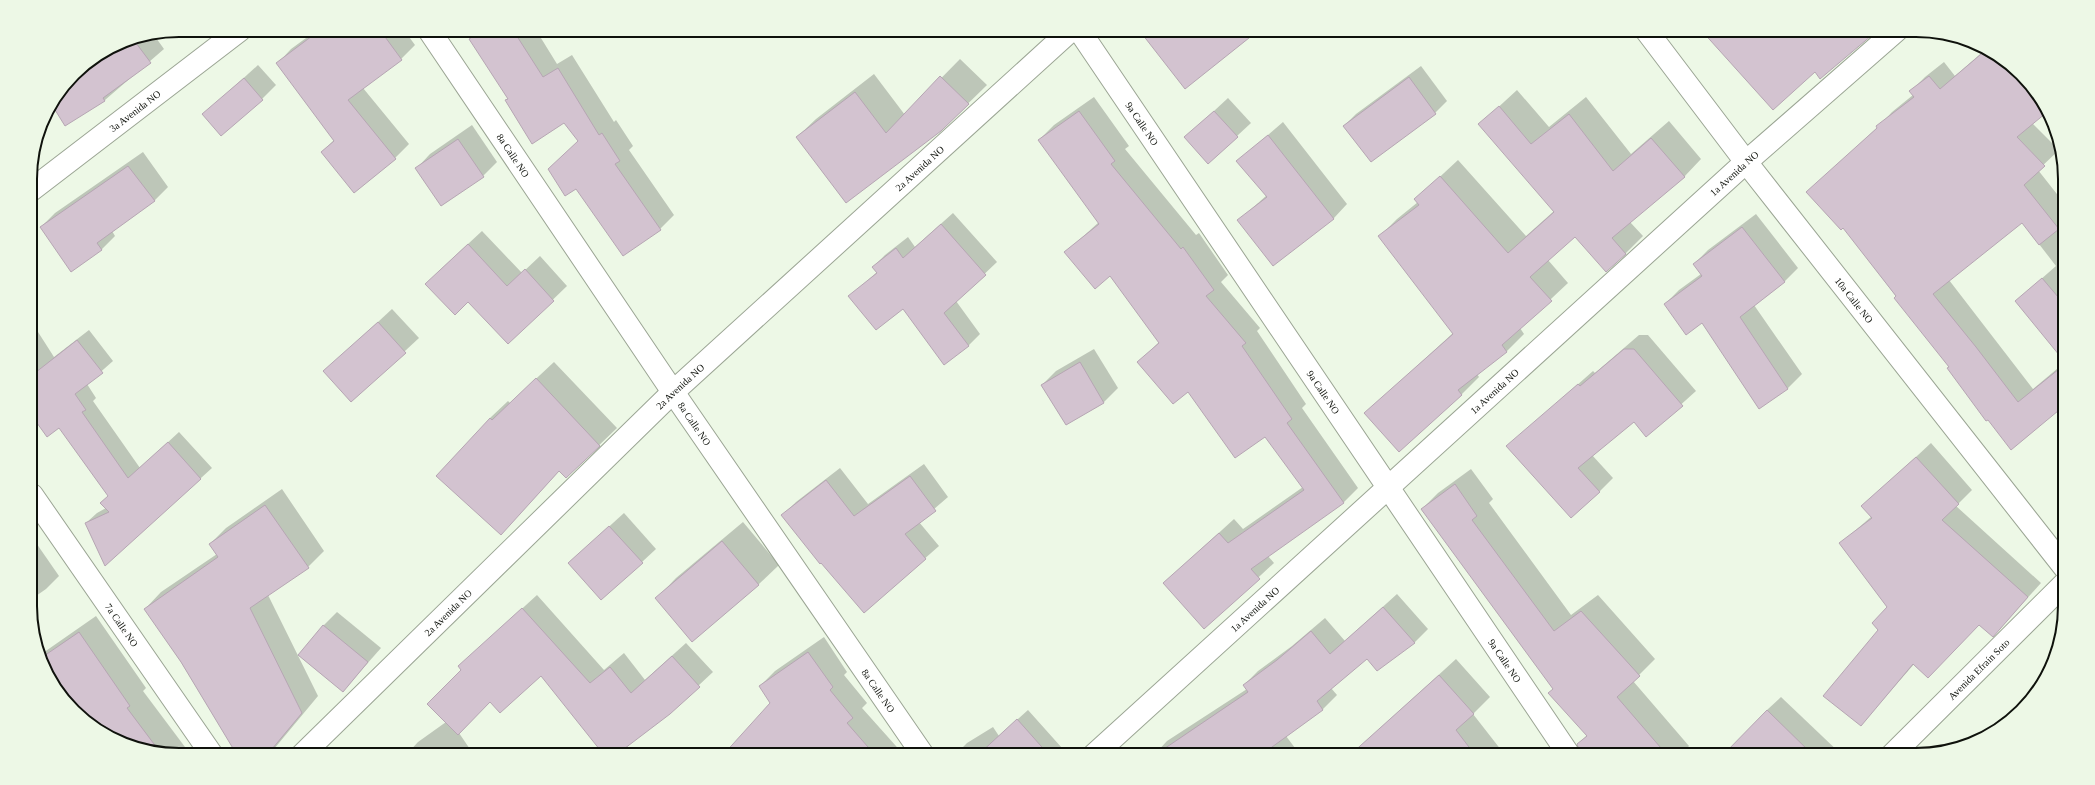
<svg xmlns="http://www.w3.org/2000/svg" width="2095" height="785" viewBox="0 0 2095 785" font-family="Georgia,serif">
<rect width="100%" height="100%" fill="#edf8e6"/>
<g fill="#0003">
<polygon points="317,30 404,30 415,45 401,59 363,88 409,144 395,158 322,152 334,140 278,63 291,49"/>
<polygon points="480,30 536,30 557,64 572,55 614,122 616,120 633,146 629,150 674,215 660,229 564,121 506,101 508,98 471,39"/>
<polygon points="154,35 164,49 105,100 65,125 54,107 45,115 81,67 122,41"/>
<polygon points="1986,49 1999,55 2028,81 2048,110 2032,123 2059,150 2038,170 2064,203 2064,359 2016,301 2056,266 2022,222 1949,280 2033,389 2064,363 2064,405 2012,448 1843,227 1808,192 1878,127 1892,112 1913,95 1911,91 1925,77 1944,62 1955,76"/>
<polygon points="960,59 987,85 941,130 846,202 797,137 816,119 874,74 905,115"/>
<polygon points="258,65 276,85 262,99 204,114"/>
<polygon points="1421,66 1447,101 1435,113 1344,126 1356,114"/>
<polygon points="1517,90 1549,127 1586,97 1631,154 1669,121 1701,159 1684,177 1630,222 1643,236 1625,254 1576,235 1548,260 1568,283 1520,328 1524,334 1507,351 1477,374 1479,377 1462,394 1399,450 1366,413 1453,333 1380,236 1397,219 1418,202 1416,199 1458,160 1526,236 1554,211 1480,124"/>
<polygon points="1094,97 1129,146 1125,149 1196,235 1199,233 1228,275 1221,282 1260,328 1257,331 1306,404 1302,408 1358,488 1344,502 1268,556 1274,563 1204,628 1164,583 1234,519 1243,529 1303,487 1265,436 1139,362 1159,342 1110,275 1066,252 1099,222 1039,140 1054,125"/>
<polygon points="1228,98 1251,123 1237,136 1186,137"/>
<polygon points="1283,122 1347,204 1334,218 1273,265 1239,220 1267,195 1238,161"/>
<polygon points="472,125 497,162 483,176 417,168 430,154"/>
<polygon points="143,152 168,187 154,201 112,231 115,236 101,250 41,227 55,213"/>
<polygon points="953,213 997,262 956,301 980,334 968,346 903,307 850,296 877,272 873,267 885,255 908,237 915,247"/>
<polygon points="1756,214 1798,268 1784,282 1754,305 1802,374 1788,388 1759,407 1702,322 1665,304 1679,290 1701,274 1694,264 1708,250"/>
<polygon points="482,231 522,273 540,256 567,286 508,343 440,270"/>
<polygon points="392,309 419,338 351,401 325,371"/>
<polygon points="31,321 54,357 89,330 113,361 87,384 96,398 93,401 140,468 179,432 212,468 106,564 86,523 97,513 106,508 109,496 60,427 47,436 32,415"/>
<polygon points="1639,335 1648,335 1696,391 1646,436 1634,421 1592,455 1613,478 1599,492 1508,446 1593,371 1595,373"/>
<polygon points="1094,349 1118,388 1104,402 1066,424 1042,385 1056,371"/>
<polygon points="554,362 617,428 566,477 560,470 501,534 490,418 508,401 510,403"/>
<polygon points="1931,443 1972,490 1956,506 2041,583 1993,636 1979,624 1915,663 1861,725 1880,630 1888,607 1841,543 1872,516 1863,506"/>
<polygon points="924,464 948,497 919,522 939,546 864,612 783,515 796,502 840,468 868,504"/>
<polygon points="1471,469 1493,499 1489,503 1571,615 1598,595 1655,659 1633,681 1689,746 1681,755 1588,755 1579,744 1587,735 1422,509 1438,493"/>
<polygon points="282,489 324,551 308,567 268,595 318,696 269,755 238,755 181,662 145,609 161,592 217,554 210,544 226,528"/>
<polygon points="624,513 656,549 642,562 569,563"/>
<polygon points="743,522 779,565 759,584 692,641 657,598 676,578"/>
<polygon points="32,537 59,576 46,589 33,598"/>
<polygon points="1397,594 1428,629 1414,643 1367,658 1331,688 1337,695 1323,709 1286,736 1298,752 1295,755 1154,755 1167,741 1247,689 1244,685 1258,671 1292,646 1325,618 1345,641"/>
<polygon points="537,595 604,670 624,653 645,680 686,643 713,672 669,713 541,674 490,701 459,733 474,755 406,755 418,742 446,722 462,670 459,666"/>
<polygon points="337,612 381,648 343,691 323,626"/>
<polygon points="96,616 146,688 143,691 191,755 179,755 131,747 97,730 67,704 45,672 40,655"/>
<polygon points="824,637 847,672 844,675 867,703 862,708 904,755 736,755 772,703 760,686 775,671"/>
<polygon points="1456,659 1490,697 1473,714 1505,755 1370,755 1361,746"/>
<polygon points="2043,683 2040,689 2017,714"/>
<polygon points="1781,697 1842,755 1746,755 1767,710"/>
<polygon points="1028,710 1062,748 1056,755 959,755 957,753 967,743 993,727 999,736"/>
<polygon points="2003,717 2008,722 2007,724 1976,741"/>
</g>
<g fill="#d3c3d0" stroke="#b6a6b3">
<polygon points="320,30 380,30 402,60 348,100 396,159 354,193 321,152 334,141 276,63"/>
<polygon points="484,30 513,30 543,77 558,68 599,135 602,133 620,161 615,164 661,230 623,256 576,189 565,196 548,169 578,141 564,123 532,144 505,100 508,99 469,39"/>
<polygon points="1139,30 1259,30 1185,89"/>
<polygon points="1701,30 1878,30 1820,79 1815,72 1773,110"/>
<polygon points="133,39 151,63 103,98 105,101 65,126 52,105 81,67 122,41"/>
<polygon points="1987,49 1997,54 2046,113 2017,137 2045,166 2024,185 2059,229 2039,245 2022,223 1933,294 1976,347 2018,402 2064,365 2064,406 2011,450 1988,420 1986,421 1947,368 1949,367 1894,298 1896,296 1843,228 1841,230 1806,192 1877,128 1876,126 1914,97 1909,91 1929,76 1940,89"/>
<polygon points="940,76 969,104 941,131 846,203 796,137 855,92 886,133"/>
<polygon points="1409,77 1436,114 1371,162 1343,126"/>
<polygon points="244,78 263,100 221,136 202,114"/>
<polygon points="1499,106 1531,144 1569,114 1613,171 1651,138 1685,177 1612,238 1626,254 1606,272 1575,237 1530,277 1552,301 1502,345 1507,352 1458,390 1462,395 1399,452 1364,413 1453,334 1378,236 1419,205 1414,199 1440,176 1508,253 1554,212 1478,124"/>
<polygon points="1079,111 1115,161 1111,164 1181,249 1183,247 1214,290 1206,296 1246,343 1242,346 1292,419 1287,423 1344,503 1251,569 1260,579 1204,629 1163,583 1219,533 1228,543 1304,490 1265,437 1235,458 1188,392 1173,404 1137,362 1159,343 1110,276 1095,289 1064,252 1099,224 1038,140"/>
<polygon points="1214,111 1238,137 1208,164 1184,137"/>
<polygon points="1268,135 1334,219 1273,266 1237,220 1267,197 1236,161"/>
<polygon points="458,139 484,177 441,206 415,168"/>
<polygon points="128,166 155,201 97,243 102,250 71,272 40,227"/>
<polygon points="941,224 986,275 944,313 969,346 944,365 903,309 876,330 848,296 877,273 872,267 896,248 903,258"/>
<polygon points="1742,227 1785,282 1740,317 1788,389 1759,409 1702,323 1686,335 1664,304 1702,276 1693,264"/>
<polygon points="468,244 507,286 525,269 554,301 508,344 468,302 455,315 425,284"/>
<polygon points="2042,278 2064,304 2064,361 2015,301"/>
<polygon points="378,322 406,353 351,402 323,371"/>
<polygon points="77,340 103,373 75,394 86,410 82,412 128,478 168,442 201,479 105,566 85,523 109,512 100,503 108,496 59,428 47,437 32,416 31,376"/>
<polygon points="1624,349 1634,349 1683,406 1646,437 1634,422 1578,468 1600,492 1571,518 1506,446 1578,384 1580,386"/>
<polygon points="1080,362 1104,403 1066,425 1041,385"/>
<polygon points="536,378 600,446 566,478 559,471 501,535 436,476 490,418 492,420"/>
<polygon points="1916,457 1959,504 1942,520 2028,597 1993,637 1979,625 1928,678 1913,664 1861,726 1823,696 1878,630 1872,623 1887,607 1839,543 1872,518 1861,506"/>
<polygon points="910,476 936,511 905,534 926,559 864,613 821,563 820,564 781,515 826,480 854,516"/>
<polygon points="1455,484 1477,516 1472,520 1554,631 1581,611 1640,676 1617,697 1667,755 1581,755 1577,744 1587,736 1548,693 1553,689 1421,509"/>
<polygon points="265,505 309,568 250,608 302,713 267,755 237,755 181,662 144,609 218,557 209,544"/>
<polygon points="609,526 643,563 601,600 568,563"/>
<polygon points="722,541 759,585 692,642 655,598"/>
<polygon points="1383,607 1415,643 1377,671 1367,659 1317,701 1323,710 1261,755 1155,755 1248,692 1243,685 1277,660 1311,631 1330,654"/>
<polygon points="522,608 590,683 610,667 631,693 672,656 700,687 670,714 616,755 604,755 541,676 500,713 490,702 458,735 427,704 461,670 458,666"/>
<polygon points="323,625 368,662 343,692 298,655"/>
<polygon points="79,632 130,706 127,708 160,752 131,747 96,730 67,704 45,672 41,658"/>
<polygon points="808,652 833,687 830,690 853,718 847,723 875,755 723,755 770,703 759,686"/>
<polygon points="1439,675 1474,714 1456,730 1475,755 1350,755"/>
<polygon points="1767,710 1813,755 1723,755"/>
<polygon points="1017,719 1049,755 978,755"/>
</g>
<g fill="none" stroke-linecap="round" stroke-linejoin="round">
<defs>
<g id="minor">
<path id="s1" d="M429,30L673,392L923,755"/>
<path id="s2" d="M1079,30L1569,755"/>
<path id="s3" d="M1646,30L1746,162L2065,568"/>
<path id="s4" d="M30,191L240,30"/>
<path id="s5" d="M32,495L212,755"/>
<path id="s6" d="M302,755L673,392L1071,30"/>
<path id="s7" d="M1094,755L1746,162L1897,30"/>
<path id="s8" d="M1892,755L2065,583"/>
</g>
</defs>
<use href="#minor" stroke="#9ba594" stroke-width="24"/>
<use href="#minor" stroke="#fff" stroke-width="22"/>
</g>
<g text-anchor="middle" stroke-width="3" stroke-linejoin="round" paint-order="stroke">
<g font-size="10" fill="#0f120c" stroke="#edf8e6">
<text dy="4" stroke="none"><textPath href="#s4" startOffset="132">3a Avenida NO</textPath></text>
<text dy="4" stroke="none"><textPath href="#s2" startOffset="113">9a Calle NO</textPath></text>
<text dy="4" stroke="none"><textPath href="#s1" startOffset="151">8a Calle NO</textPath></text>
<text dy="4" stroke="none"><textPath href="#s6" startOffset="852">2a Avenida NO</textPath></text>
<text dy="4" stroke="none"><textPath href="#s7" startOffset="865">1a Avenida NO</textPath></text>
<text dy="4" stroke="none"><textPath href="#s3" startOffset="341">10a Calle NO</textPath></text>
<text dy="4" stroke="none"><textPath href="#s6" startOffset="528">2a Avenida NO</textPath></text>
<text dy="4" stroke="none"><textPath href="#s7" startOffset="541">1a Avenida NO</textPath></text>
<text dy="4" stroke="none"><textPath href="#s2" startOffset="437">9a Calle NO</textPath></text>
<text dy="4" stroke="none"><textPath href="#s1" startOffset="475">8a Calle NO</textPath></text>
<text dy="4" stroke="none"><textPath href="#s7" startOffset="217">1a Avenida NO</textPath></text>
<text dy="4" stroke="none"><textPath href="#s6" startOffset="204">2a Avenida NO</textPath></text>
<text dy="4" stroke="none"><textPath href="#s5" startOffset="158">7a Calle NO</textPath></text>
<text dy="4" stroke="none"><textPath href="#s2" startOffset="761">9a Calle NO</textPath></text>
<text dy="4" stroke="none"><textPath href="#s8" startOffset="122">Avenida Efraín Soto</textPath></text>
<text dy="4" stroke="none"><textPath href="#s1" startOffset="799">8a Calle NO</textPath></text>
</g>
</g>
<path d="M0 0H2095V785H0ZM179 37H1916A142 142 0 0 1 2058 179V606A142 142 0 0 1 1916 748H179A142 142 0 0 1 37 606V179A142 142 0 0 1 179 37Z" fill="#edf8e6" fill-rule="evenodd"/>
<path fill="none" stroke="#0f120c" stroke-width="2" d="M179 37H1916A142 142 0 0 1 2058 179V606A142 142 0 0 1 1916 748H179A142 142 0 0 1 37 606V179A142 142 0 0 1 179 37Z"/>
</svg>
